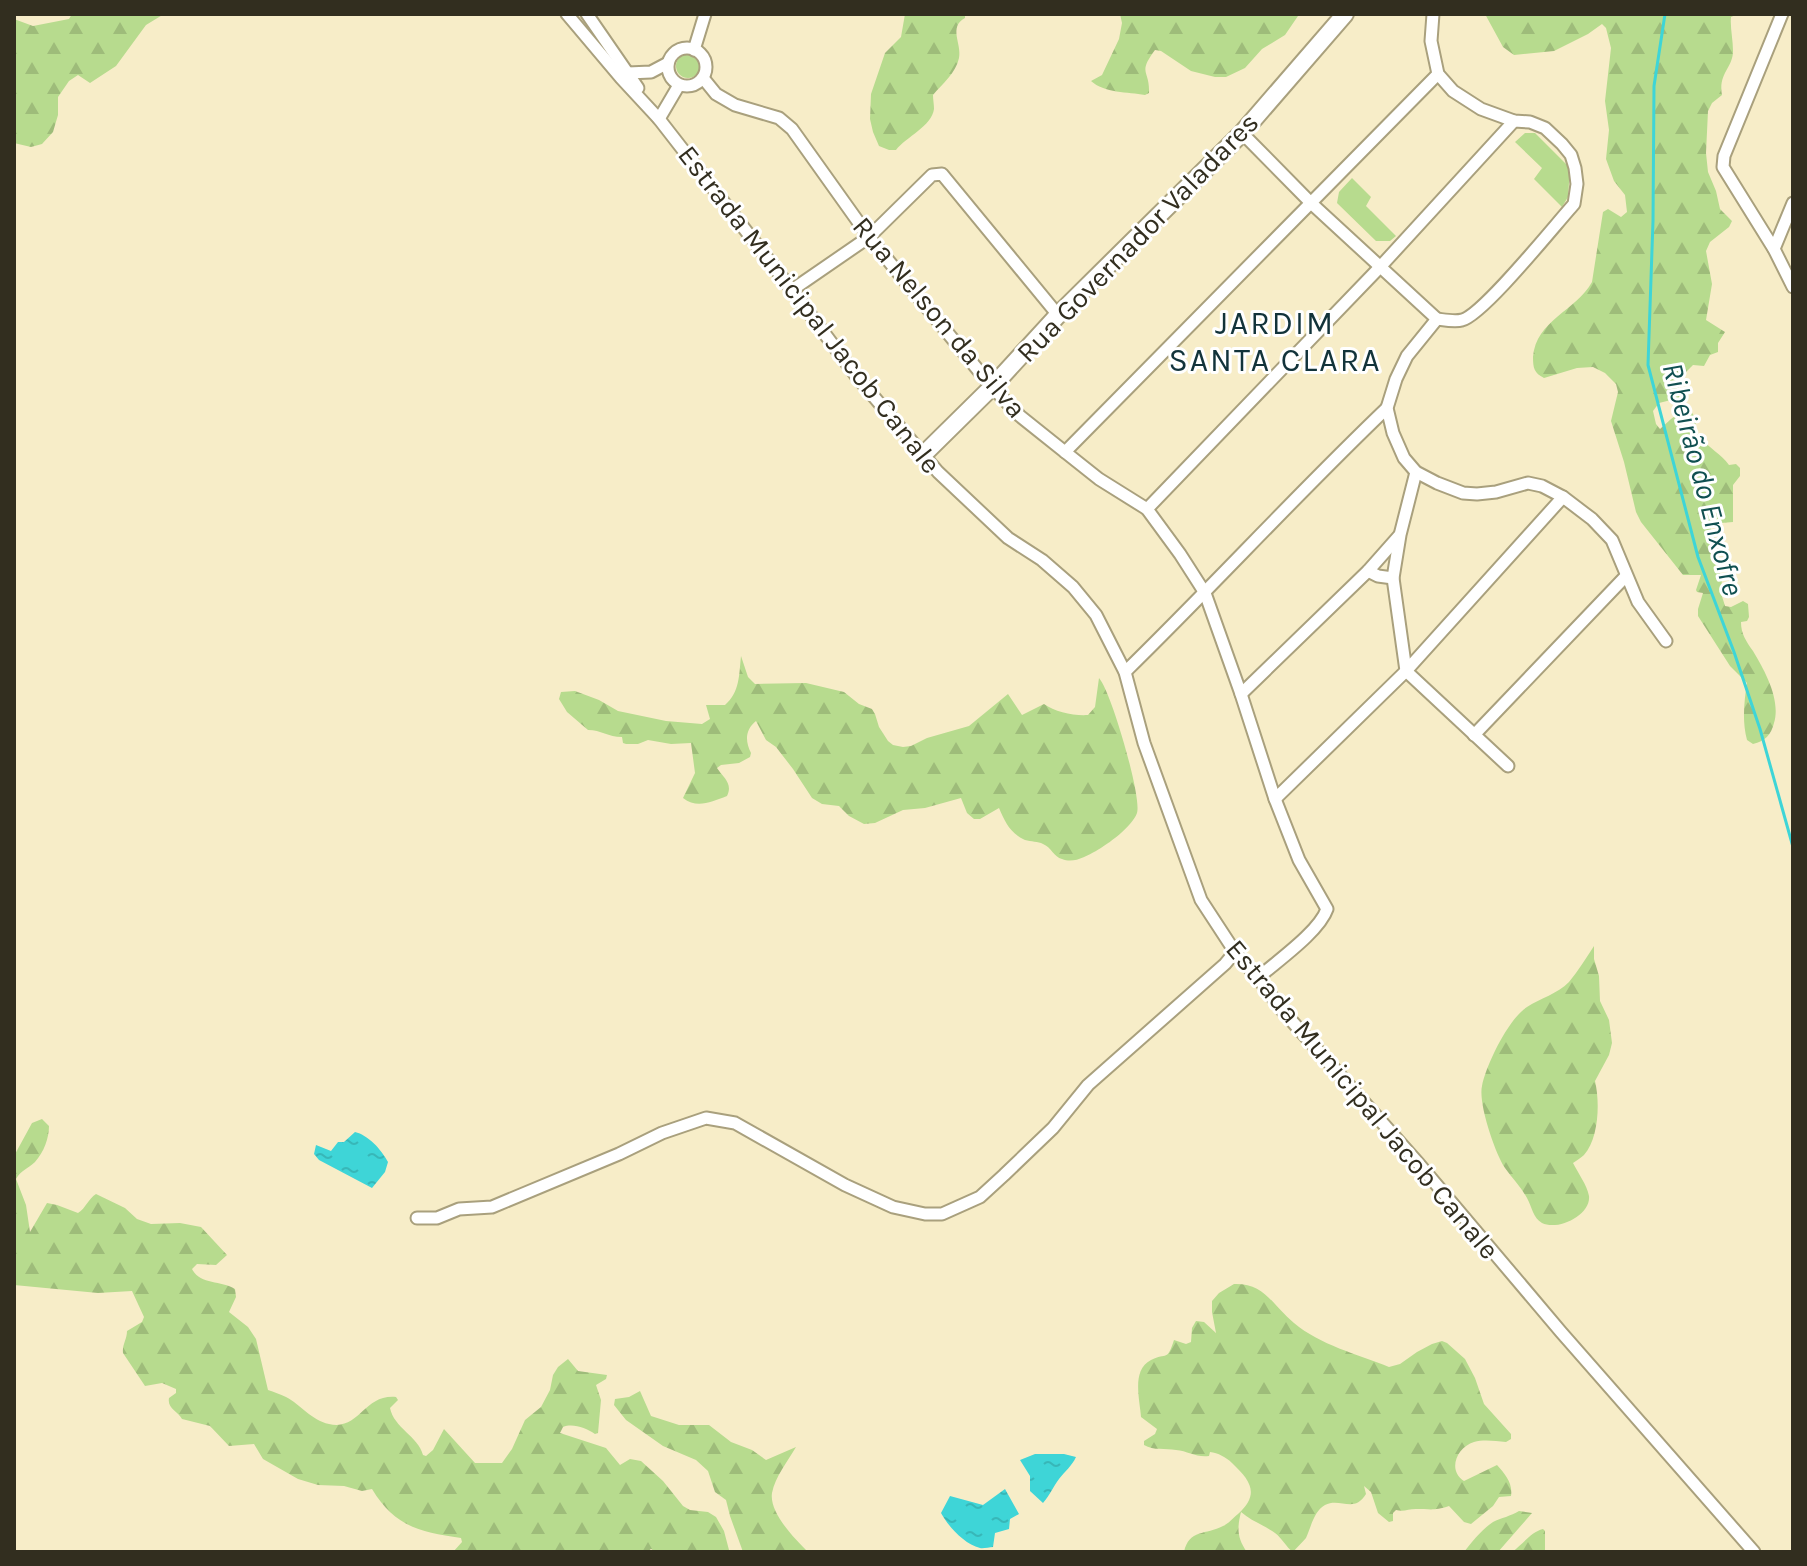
<svg xmlns="http://www.w3.org/2000/svg" width="1807" height="1566" viewBox="0 0 1807 1566" font-family="Karla,sans-serif">
<defs>
<pattern id="forest-firs" width="22" height="20" patternUnits="userSpaceOnUse" patternTransform="scale(2)"><rect width="22" height="20" fill="#b7db8e"/><path d="M5 1l3.5 6h-7zM16 11l3.5 6h-7z" fill="#9ebc7a"/></pattern>
<pattern id="water-ripples" width="26" height="14" patternUnits="userSpaceOnUse" patternTransform="scale(2)"><rect width="26" height="14" fill="#3ed5d7"/><path d="M2 4q2-2 4 0t4 0M15 11q2-2 4 0t4 0" fill="none" stroke="#37b7b8"/></pattern>
</defs>
<rect width="100%" height="100%" fill="#f7edc8"/>
<g fill="#b7db8e">
<circle cx="688" cy="66" r="12"/>
<polygon points="1525,133 1535,133 1570,168 1568,197 1562,207 1534,179 1542,168 1515,142"/>
<polygon points="1352,178 1371,197 1366,206 1396,236 1390,241 1376,241 1337,203 1339,192"/>
</g>
<g fill="url(#forest-firs)">
<polygon points="72,14 164,14 146,25 116,66 90,83 78,75 69,81 58,97 58,115 53,132 42,144 31,147 14,143 14,19 33,26 69,19"/>
<path d="M905,14H965V18C948,27 962,44 959,58C956,73 942,84 933,95C933,100 934,104 934,109C932,126 906,137 896,150H889L879,146L873,132L870,119L871,94L885,53L901,37Z"/>
<path d="M1120,14H1296L1298,16L1285,35L1262,49L1245,68L1226,77H1215L1191,71L1161,51L1155,50C1137,74 1150,70 1149,93L1145,95C1128,92 1104,93 1091,81L1102,75L1119,39L1122,23Z"/>
<path d="M1485,14H1738L1731,17C1730,28 1733,39 1733,51C1733,68 1718,73 1722,95L1712,103L1708,111L1706,153L1708,172L1716,191L1720,209L1732,221L1729,227L1710,242L1706,251L1712,284L1706,320L1725,332L1718,343V352L1710,355L1704,366L1693,365L1679,379V398L1659,403L1653,411L1656,424L1660,429C1667,423 1691,397 1695,420C1697,427 1695,431 1701,438C1709,448 1721,454 1729,465L1736,464L1740,468V476L1733,485V522L1709,524L1721,552L1713,559L1722,578L1721,593L1725,606L1731,607L1743,601L1748,604L1749,617L1747,621L1741,622C1741,634 1746,641 1753,651C1765,671 1781,700 1774,723C1771,735 1765,741 1753,744L1747,740C1742,721 1744,702 1747,683L1730,666L1698,616V609L1703,593L1697,592L1696,590L1701,575H1683L1641,522L1636,512L1624,462L1611,421L1618,392L1616,384L1605,373L1593,367L1577,368L1544,378C1534,373 1533,368 1533,357C1536,320 1576,311 1592,282L1603,212L1608,209L1621,217L1627,212L1625,195L1614,181L1606,159L1609,130L1605,101L1611,48L1606,28L1602,24L1588,34L1554,51L1514,55L1503,47Z"/>
<path d="M741,656L748,677L755,684L806,683L844,692L859,704L872,709L875,714L879,727L888,741L893,745L903,747L911,746L927,738L969,726L1008,694L1022,715L1044,704C1055,712 1074,716 1088,715L1095,707L1099,678C1111,691 1142,797 1137,813C1132,827 1108,844 1096,851C1086,856 1074,864 1062,859C1054,857 1051,847 1043,844C1038,841 1031,842 1025,840C1010,833 1005,822 999,808L980,819H974L967,813L961,798L925,808L903,810L875,823L864,824L849,816L839,806L822,804L812,798L793,769L776,747L766,740L756,721C745,730 745,741 751,753L750,757L739,763L721,765L717,768C724,778 733,784 727,796C711,802 697,809 683,798L695,773L691,743L671,744L648,740L638,744H626L623,743L622,737C608,737 601,730 588,730L567,712L559,699L561,692L575,691L599,700L618,711L666,721L702,724L710,719L706,705H725C740,692 739,675 741,656Z"/>
<path d="M1594,946V959L1599,976L1600,1001L1609,1020L1612,1043L1609,1055L1595,1081C1600,1102 1599,1138 1584,1155C1581,1158 1577,1160 1573,1163C1578,1173 1587,1185 1589,1196C1591,1215 1558,1231 1542,1223C1533,1218 1532,1207 1527,1198C1521,1187 1512,1178 1505,1168C1495,1153 1478,1103 1482,1086C1486,1065 1509,1018 1527,1007C1541,998 1557,994 1569,982C1578,971 1586,958 1594,946Z"/>
<path d="M42,1119L49,1126C49,1138 44,1152 35,1162C28,1169 21,1170 16,1179L26,1205L30,1232L47,1203L57,1205L78,1213C86,1208 88,1199 96,1194L125,1208L137,1219L151,1224L180,1223L201,1227L227,1255L216,1265L197,1264L192,1269C200,1285 221,1280 235,1289L236,1297L229,1312L248,1327L256,1339L268,1390C274,1392 280,1394 286,1397C301,1405 311,1420 329,1424C360,1431 363,1394 396,1397L398,1400L390,1408C394,1428 418,1436 423,1455L426,1456L433,1450L444,1429L475,1463H502L512,1449L525,1420L541,1407L550,1390L553,1375L558,1367L568,1359L578,1371L607,1375L606,1379L596,1385L601,1400L598,1433L595,1434C586,1428 573,1423 563,1427L560,1433L606,1448L620,1465L630,1459L641,1461L663,1481L683,1506L690,1510L708,1512L716,1517L724,1531L729,1550L733,1552H657L651,1549L647,1552H453L462,1542L461,1538C420,1532 395,1527 372,1489L362,1491L344,1486L318,1485L298,1479L263,1459L254,1444L229,1446L210,1426L182,1419C178,1411 167,1409 169,1398L176,1393V1389L162,1383L145,1386L123,1353C122,1345 127,1339 127,1331L142,1322L144,1317L132,1291L98,1293L14,1285V1156L32,1123Z"/>
<path d="M1234,1284C1265,1283 1272,1305 1294,1323C1320,1345 1357,1354 1389,1367L1400,1364L1417,1352L1432,1344L1442,1341L1447,1343L1465,1359L1475,1378L1484,1404L1511,1434V1439L1506,1442C1495,1441 1484,1439 1474,1442C1457,1447 1447,1470 1464,1481L1497,1465C1505,1474 1513,1483 1511,1496L1499,1497L1493,1506L1471,1524L1464,1522L1449,1506C1434,1511 1431,1509 1416,1509C1408,1509 1404,1512 1396,1510L1393,1513V1521L1389,1522L1378,1513L1371,1492L1364,1486L1366,1494C1354,1514 1340,1497 1325,1505C1314,1511 1311,1527 1306,1538C1302,1543 1297,1547 1293,1552C1286,1547 1282,1538 1275,1533C1264,1525 1251,1521 1241,1512C1237,1528 1237,1538 1247,1552H1184C1189,1529 1206,1535 1223,1526C1228,1524 1233,1518 1238,1514C1260,1494 1251,1481 1232,1463C1226,1457 1218,1453 1210,1452L1209,1456C1197,1458 1188,1451 1176,1450C1165,1448 1154,1451 1144,1445V1441L1155,1434L1157,1429L1141,1417C1140,1400 1131,1370 1151,1360C1167,1352 1167,1362 1174,1340L1186,1344L1191,1342L1192,1328L1196,1321L1204,1322L1216,1333L1212,1312V1301L1219,1293Z"/>
<path d="M640,1391L651,1416L679,1425H709L731,1442L752,1450L766,1460L796,1447C788,1461 775,1477 772,1493C769,1513 795,1539 808,1552H743L730,1516L726,1500L715,1492L708,1471L696,1460L663,1446L626,1420L614,1405L615,1399L629,1397Z"/>
<path d="M1519,1511L1532,1513L1498,1552H1464C1472,1542 1482,1529 1493,1522C1501,1518 1511,1516 1519,1511Z"/>
<path d="M1543,1529L1545,1531V1552H1512C1523,1544 1531,1532 1543,1529Z"/>
</g>
<g fill="url(#water-ripples)">
<path d="M355,1132C368,1135 381,1149 388,1162L385,1172L372,1188L319,1160L314,1154L316,1145L331,1151L338,1142H344Z"/>
<path d="M1035,1454H1064L1076,1457C1072,1466 1065,1471 1059,1479C1053,1487 1050,1495 1043,1503L1030,1491V1476L1020,1460Z"/>
<path d="M1005,1489L1019,1514L1010,1519L1009,1529L995,1533L993,1547C989,1547 983,1549 980,1548C964,1544 948,1526 941,1513L950,1496L983,1505Z"/>
</g>
<g fill="none" stroke-linecap="round" stroke-linejoin="round">
<polyline stroke="#3ed5d7" stroke-width="3" points="1665,14 1654,86 1653,221 1648,365 1698,557 1734,652 1760,729 1793,847"/>
<defs>
<g id="street">
<polyline points="567,14 621,78 659,119 792,290 857,377 938,472 1008,538 1042,560 1073,587 1096,615 1125,672 1144,743 1201,900 1235,952 1258,978 1282,1010 1419,1164 1561,1332 1754,1552"/>
<polyline points="587,14 638,88"/>
<path d="M1433,14L1431,41L1438,74L1453,91L1481,109L1514,121L1530,122L1545,128L1562,144L1571,155L1575,168L1577,184L1574,204C1555,225 1483,315 1462,320C1455,322 1445,320 1437,319"/>
<polyline points="1782,14 1724,156 1723,167 1774,249 1793,287"/>
<circle cx="687" cy="67" r="19"/>
<polyline points="694,50 705,14"/>
<polyline points="628,73 651,72 668,63"/>
<path d="M703,78L716,94L735,105L779,118L792,129L869,237L992,387L1020,416L1065,452L1099,479L1147,509L1180,554L1205,593L1241,694L1275,799L1299,860L1327,909C1319,932 1277,961 1258,978"/>
<polyline points="657,116 659,119 679,85"/>
<polyline points="1242,133 1311,203 1437,319"/>
<polyline points="1774,249 1793,203"/>
<polyline points="792,290 869,237 932,175 942,174 1058,315"/>
<polyline points="1437,319 1407,356 1396,379 1387,408 1393,433 1404,458 1416,472 1437,483 1463,493 1477,494 1496,492 1528,483 1542,486 1563,497 1592,519 1612,540 1638,602 1666,641"/>
<polyline points="1065,452 1438,74"/>
<polyline points="1416,472 1400,535 1393,578 1406,671 1508,766"/>
<polyline points="1147,509 1381,266 1514,121"/>
<polyline points="1368,571 1378,576 1393,578"/>
<path d="M1125,672C1214,585 1298,493 1387,408"/>
<polyline points="1241,694 1368,571 1399,536"/>
<polyline points="1474,735 1626,576"/>
<polyline points="1275,799 1406,671 1563,497"/>
<polyline points="417,1218 437,1218 459,1209 492,1207 619,1154 662,1133 706,1118 735,1123 845,1185 893,1207 925,1214 942,1214 980,1197 1004,1175 1053,1128 1088,1085 1225,964 1235,952"/>
</g>
<polyline id="secondary" points="923,455 992,387 1058,315 1242,133 1345,14"/>
</defs>
<use href="#street" stroke="#a9a07d" stroke-width="15"/>
<use href="#secondary" stroke="#a9a07d" stroke-width="20"/>
<use href="#street" stroke="#fff" stroke-width="11"/>
<use href="#secondary" stroke="#fff" stroke-width="16"/>
</g>
<g text-anchor="middle" stroke-width="6" stroke-linejoin="round" paint-order="stroke">
<g font-size="28" fill="#322e1f" stroke="#fff">
<text transform="translate(1137 237) rotate(-46)" y="10">Rua Governador Valadares</text>
<text transform="translate(810 309) rotate(52)" y="10">Estrada Municipal Jacob Canale</text>
<text transform="translate(940 317) rotate(50)" y="10">Rua Nelson da Silva</text>
<text transform="translate(1363 1099) rotate(50)" y="10">Estrada Municipal Jacob Canale</text>
</g>
<g font-size="30" font-style="italic" fill="#105051" stroke="#fff">
<text transform="translate(1703 479) rotate(75)" y="10">Ribeirão do Enxofre</text>
</g>
<g font-size="32" letter-spacing="2" fill="#12333a" stroke="#fff">
<text x="1275" y="334">JARDIM<tspan x="1275" dy="37">SANTA CLARA</tspan></text>
</g>
</g>
<rect width="1807" height="1566" fill="none" stroke="#322e1f" stroke-width="32"/>
</svg>
